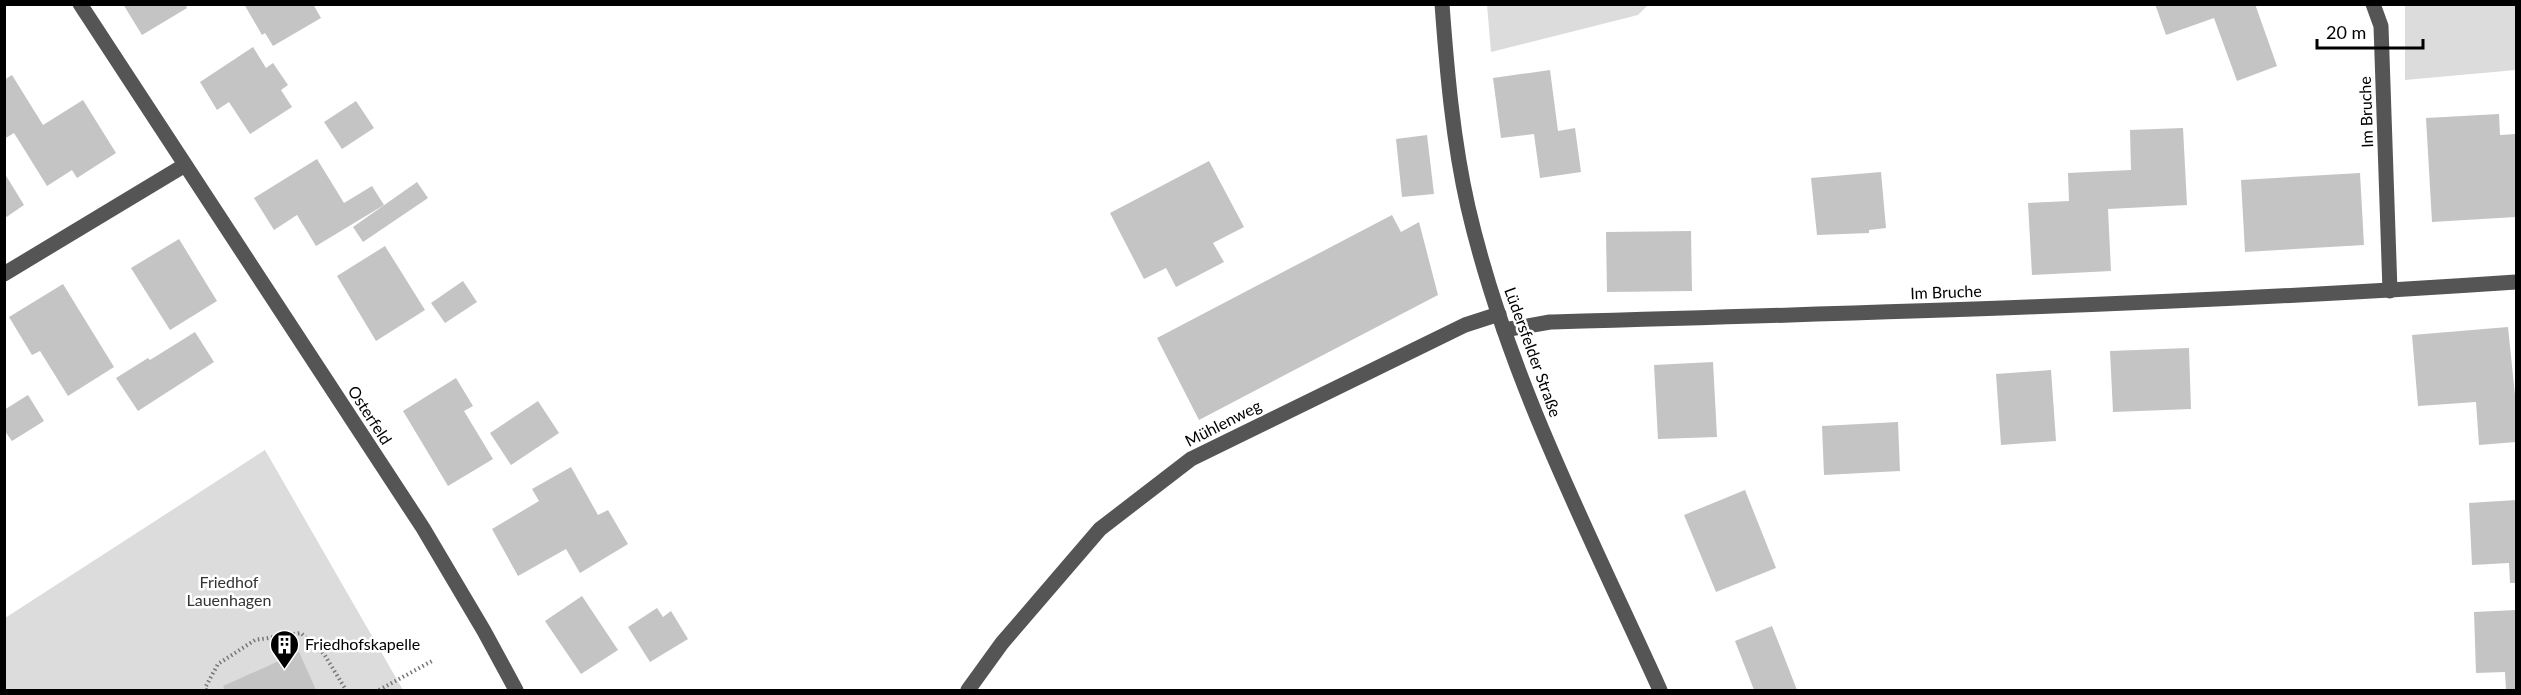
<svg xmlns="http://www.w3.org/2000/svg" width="2521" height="695" viewBox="0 0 2521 695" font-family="Lato,sans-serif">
<rect width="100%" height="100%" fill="#fff"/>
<g fill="#dcdcdc">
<polygon points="1487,5 1487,4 1648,5 1638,15 1491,52"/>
<polygon points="2405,5 2516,5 2516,70 2405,80"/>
<polygon points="265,450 403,690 5,690 5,618"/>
</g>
<g fill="#c4c4c4">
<polygon points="123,4 185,4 187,8 142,35"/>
<polygon points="244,4 313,4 321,18 273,46 265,33 262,35"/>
<polygon points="2155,4 2255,4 2277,66 2237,81 2214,18 2166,35"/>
<polygon points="253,47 266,68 273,63 288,85 281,90 292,107 250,134 229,102 217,110 200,82"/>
<polygon points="1550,70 1558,131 1575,128 1581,172 1540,178 1534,134 1501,138 1493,78"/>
<polygon points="12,75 43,125 83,100 116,153 77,178 72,170 47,186 14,133 4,139 4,80"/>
<polygon points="356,101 374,128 342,149 324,122"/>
<polygon points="2499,114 2500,135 2516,134 2516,217 2432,222 2426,118"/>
<polygon points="2183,128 2187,205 2108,209 2111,271 2032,275 2028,203 2069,201 2068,173 2131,170 2130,130"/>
<polygon points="1427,135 1434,194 1402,197 1396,139"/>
<polygon points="317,159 344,203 372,186 384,205 316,246 297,215 274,230 254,198"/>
<polygon points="1209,161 1244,227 1213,243 1224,262 1176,287 1166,268 1144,279 1110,213"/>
<polygon points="1881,172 1886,228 1869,230 1869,233 1817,235 1811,178"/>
<polygon points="2360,173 2364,245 2245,252 2241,180"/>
<polygon points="5,174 24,205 5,218"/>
<polygon points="417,182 428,198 363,242 353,227"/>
<polygon points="1392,215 1401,232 1419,222 1438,295 1199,420 1157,338"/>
<polygon points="1691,231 1692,291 1607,292 1606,232"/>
<polygon points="179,239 217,301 170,330 131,268"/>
<polygon points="385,246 425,310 376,341 337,276"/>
<polygon points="463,281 477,302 445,323 431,303"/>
<polygon points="63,284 114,367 68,396 40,351 32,355 9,317"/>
<polygon points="2508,327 2516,405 2516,442 2479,445 2476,402 2418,406 2412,335"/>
<polygon points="195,332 214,362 138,411 116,378 148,358 150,360"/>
<polygon points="2189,348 2191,409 2113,412 2110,351"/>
<polygon points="1713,362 1717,437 1658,439 1654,365"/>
<polygon points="2051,370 2056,441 2001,445 1996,374"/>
<polygon points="456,378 473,406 464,411 493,459 448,486 403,411"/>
<polygon points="28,395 44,421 12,441 4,430 4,410"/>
<polygon points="538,401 559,433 511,465 490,433"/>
<polygon points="1898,422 1900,471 1824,475 1822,426"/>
<polygon points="571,467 598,515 608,510 628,544 580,573 566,549 518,576 492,529 539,501 532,489"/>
<polygon points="1745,490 1776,568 1716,592 1684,515"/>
<polygon points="2516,500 2516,583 2510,583 2509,563 2472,565 2469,503"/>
<polygon points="582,596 618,650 581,674 545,621"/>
<polygon points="657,608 663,617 671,611 688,639 650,662 628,627"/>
<polygon points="2516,610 2516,690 2506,690 2505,672 2476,673 2474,612"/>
<polygon points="1772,626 1797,690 1754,690 1735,641"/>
<polygon points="299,652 316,690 225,690 223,686"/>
</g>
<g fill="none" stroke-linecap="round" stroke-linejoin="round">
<g stroke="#777" stroke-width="4" stroke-dasharray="1.5 3" stroke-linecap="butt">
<polyline points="206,690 205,688 218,664 255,640 301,633 324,654 346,690"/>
<polyline points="379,690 432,661"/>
</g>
<g stroke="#555" stroke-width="15">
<polyline points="80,4 423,528 484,631 516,690"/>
<path d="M1442,4C1447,72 1453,141 1468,207C1507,376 1589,533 1660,690"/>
<polyline points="2373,4 2381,26 2390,291"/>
<polyline points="4,274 185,165"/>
<path d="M1504,330L1550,322C1872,313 2195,304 2516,282"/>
<polyline points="968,690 1002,643 1100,529 1191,459 1465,325 1499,314"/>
</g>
</g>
<defs>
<symbol id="building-pin" viewBox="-11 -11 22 30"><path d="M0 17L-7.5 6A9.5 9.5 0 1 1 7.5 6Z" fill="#000" stroke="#fff"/><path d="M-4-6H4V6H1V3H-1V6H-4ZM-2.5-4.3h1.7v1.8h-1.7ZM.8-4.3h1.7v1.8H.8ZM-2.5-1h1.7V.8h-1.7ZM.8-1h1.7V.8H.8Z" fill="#fff"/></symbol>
</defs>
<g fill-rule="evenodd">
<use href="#building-pin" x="268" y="628" width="33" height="45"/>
</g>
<g text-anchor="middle" stroke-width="5" stroke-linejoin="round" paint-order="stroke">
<g font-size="16" fill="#000" stroke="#fff">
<text transform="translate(2366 112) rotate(-92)" y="6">Im Bruche</text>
<text transform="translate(1946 292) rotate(-2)" y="6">Im Bruche</text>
<text transform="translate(1533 352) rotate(70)" y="6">Lüdersfelder Straße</text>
<text transform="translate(370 415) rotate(57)" y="6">Osterfeld</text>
<text transform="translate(1223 423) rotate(-27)" y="6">Mühlenweg</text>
</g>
<g font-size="16" fill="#333" stroke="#fff">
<text x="229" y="588">Friedhof<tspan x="229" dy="18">Lauenhagen</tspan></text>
</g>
<g font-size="16" fill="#000" stroke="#fff" text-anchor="start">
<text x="305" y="650">Friedhofskapelle</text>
</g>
</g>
<rect width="2521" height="695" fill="none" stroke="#000000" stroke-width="12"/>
<path d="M2317 39v9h106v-9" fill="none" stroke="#000000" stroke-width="3"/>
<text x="2326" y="39" font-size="18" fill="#000000" stroke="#ffffff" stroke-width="4.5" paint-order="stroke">20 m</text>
</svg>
